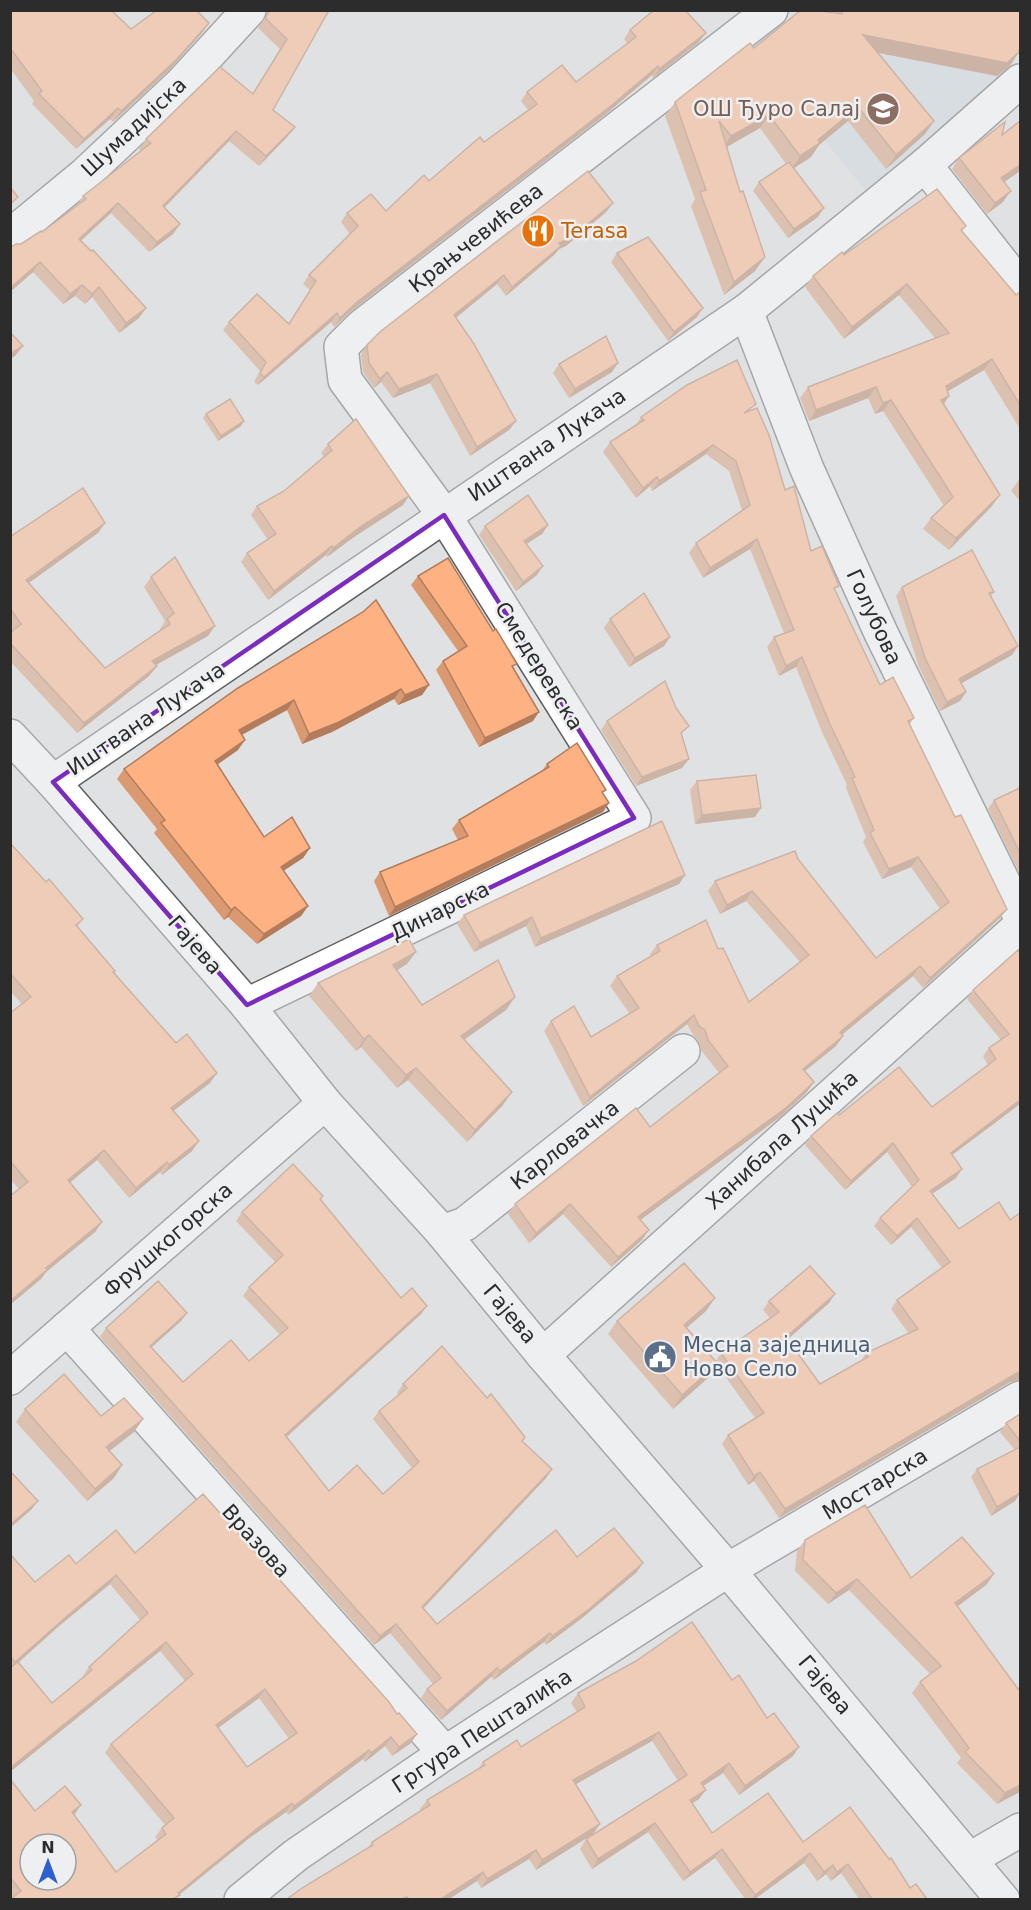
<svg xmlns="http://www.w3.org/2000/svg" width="1031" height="1910" viewBox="0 0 1031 1910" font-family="'DejaVu Sans',sans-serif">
<rect width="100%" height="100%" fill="#e0e1e3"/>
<polygon fill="#cfd7dd" points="1009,10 1020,13 1008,78 865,190 754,54 809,11"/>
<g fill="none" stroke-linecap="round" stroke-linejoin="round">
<defs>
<g id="minor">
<polyline points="925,165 1020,286"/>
<polyline points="10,236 83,176 182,83 249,10"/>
<polyline points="746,311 807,469 881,633 1020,916"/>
<polyline points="53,782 746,311 925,165 1020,81"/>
<polyline points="247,1005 634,818 444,515 345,380 341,347 362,326 771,10"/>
<polyline points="442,1232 465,1224 683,1051"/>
<polyline points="67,1328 445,1753"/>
<polyline points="543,1355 1020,926"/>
<polyline points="10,1378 325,1103"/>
<polyline points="970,1859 1020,1830"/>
<polyline points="241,1900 296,1855 445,1753 728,1570 1020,1398"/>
</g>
<polyline id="tertiary" points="10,736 53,782 247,1005 325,1103 442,1232 543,1355 728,1570 1003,1900"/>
</defs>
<use href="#minor" stroke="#5e5f60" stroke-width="36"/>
<use href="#tertiary" stroke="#5e5f60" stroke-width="36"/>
<use href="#minor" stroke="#fff" stroke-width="33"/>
<use href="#tertiary" stroke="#fff" stroke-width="33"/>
</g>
<g fill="#da9971" fill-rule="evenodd">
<polygon points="10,10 131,29 209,23 202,33 169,70 113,122 110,119 76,149 32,104 34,101 10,68"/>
<polygon points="270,10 331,10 325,18 273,110 295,127 287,137 259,166 229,141 164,208 180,224 173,234 149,252 111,213 81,240 146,308 139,318 119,333 92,297 85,304 75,296 63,304 33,272 10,292 10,248 21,244 42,232 76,207 83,196 141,151 139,149 146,139 253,93 280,49 258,28"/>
<polygon points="835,10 1020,10 1010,66 997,76 879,53 934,121 925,134 886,169 848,121 819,145 811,157 794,168 818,217 788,238 753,191 759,182 786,164 760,128 727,147 755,271 724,295 691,206 695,199 665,116 675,102 754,48 834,13"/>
<polygon points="630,30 699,42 653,78 652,75 606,114 351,311 334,327 331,322 258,385 254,382 260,371 223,330 229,322 289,324 310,290 303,284 309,275 350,234 341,222 347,213 386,211 528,110 521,101 527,92 576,82 628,44 624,39"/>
<polygon points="1020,121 1020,171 1004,182 1003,202 987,214 952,169 959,158 1002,135"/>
<polygon points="613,203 606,212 566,246 559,249 554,255 506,296 497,284 456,318 516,421 509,430 470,456 430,383 393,398 381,382 374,388 363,372 361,354 367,345"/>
<polygon points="966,226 962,231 1016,295 1020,292 1020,429 984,370 948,391 949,396 943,404 992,506 949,550 923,529 931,518 944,506 883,411 875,414 868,398 809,421 800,398 808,387 935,338 899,295 844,339 805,287 813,276 844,255"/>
<polygon points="617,253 697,317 668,341 611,262"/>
<polygon points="559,364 612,372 569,398 553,373"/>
<polygon points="751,410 811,551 835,591 880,685 914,718 909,725 955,817 1007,909 1000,918 923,988 913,976 842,1035 843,1036 836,1046 805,1071 807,1092 780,1117 640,1220 642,1240 611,1267 563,1214 529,1243 508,1214 515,1204 650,1127 719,1073 701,1050 698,1040 693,1035 687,1024 583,1106 544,1031 551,1021 591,1037 630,1014 610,986 617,976 651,956 650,954 657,945 718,949 749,1002 800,962 746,901 720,914 708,891 715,881 798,859 876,958 940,909 911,867 882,879 863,842 866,837 846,788 847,785 822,732 796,667 779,676 767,647 774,637 784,633 750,549 703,578 689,553 696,543 742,510 729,471 706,454 652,491 650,486 636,498 603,452 610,442 636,425 641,417"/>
<polygon points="206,414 241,426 218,441 203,418"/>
<polygon points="328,444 403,505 354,537 327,557 326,555 268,600 241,562 247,553 268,540 251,515 257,506 284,491 324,457 321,453"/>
<polygon points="1020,478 1020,501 1011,491"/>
<polygon points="105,523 98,533 29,583 105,668 160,630 160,629 165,621 144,587 151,577 208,636 156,665 157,666 149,676 77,733 10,661 10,633 12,632 10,629 10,537"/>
<polygon points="548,525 542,534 526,544 537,575 516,591 479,535 485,526"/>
<polygon points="418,576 514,668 533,721 479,747 436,670 443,661 458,651 411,585"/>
<polygon points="902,587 994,592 991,596 1018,646 1012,655 961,683 966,692 960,701 940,711 919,667 896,596"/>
<polygon points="363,612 429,685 422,695 398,705 394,699 332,732 302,744 287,710 242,735 238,750 218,764 264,837 310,848 303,858 283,871 308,906 301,916 257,944 228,917 224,920 154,833 157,829 117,779 124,769"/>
<polygon points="610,619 670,637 664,646 629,667 604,628"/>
<polygon points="607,721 683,735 681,736 682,768 636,786 601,730"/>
<polygon points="547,764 603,795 603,812 389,916 374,881 380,872 458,840 452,829 459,820 541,772"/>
<polygon points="697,781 755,817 695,824 690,790"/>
<polygon points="1020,788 1020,874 988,809 994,800"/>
<polygon points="10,843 46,882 83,919 77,927 114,972 210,1083 173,1111 199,1141 192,1151 162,1175 160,1172 129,1198 97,1160 70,1182 102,1222 95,1232 46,1272 41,1279 19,1189 10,1179 10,1013 22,1004 10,991"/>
<polygon points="685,875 679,884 535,947 526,926 474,952 457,924 464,915"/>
<polygon points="1018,950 1020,1104 952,1155 956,1178 932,1194 959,1229 1010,1220 1020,1213 1020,1380 1010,1382 779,1518 754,1481 748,1485 722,1444 728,1435 755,1418 717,1365 709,1377 673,1409 608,1334 617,1321 706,1311 686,1328 716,1361 721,1353 770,1318 763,1310 769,1301 829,1303 788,1339 820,1384 861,1361 866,1353 909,1334 891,1309 897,1300 942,1268 911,1227 891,1245 874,1226 880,1218 912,1187 887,1152 845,1190 805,1145 811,1136 839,1115 932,1107 988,1065 983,1056 989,1048 1001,1040 967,999 973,990"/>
<polygon points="407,964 397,970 422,1005 515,997 506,1010 464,1040 503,1105 467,1142 408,1080 397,1088 361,1047 356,1051 309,996 318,983"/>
<polygon points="323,1196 321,1199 401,1298 421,1314 286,1437 329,1491 383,1494 412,1468 373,1419 379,1411 399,1395 397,1393 403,1384 523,1442 552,1469 546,1478 423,1609 437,1624 577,1557 637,1572 582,1618 546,1645 544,1642 494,1680 491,1677 441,1720 421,1698 427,1689 433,1684 390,1633 374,1645 100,1337 106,1328 187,1313 181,1321 152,1347 183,1382 249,1361 280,1335 243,1296 249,1287 275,1262 236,1221 242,1212"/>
<polygon points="25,1409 101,1416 143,1419 134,1432 109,1451 122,1465 114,1478 87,1501 16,1422"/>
<polygon points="1020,1414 1020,1493 1015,1501 991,1516 971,1477 977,1469 1015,1450 1000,1432 1006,1423"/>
<polygon points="805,1540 911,1578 994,1574 986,1585 958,1606 1020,1792 997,1804 957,1763 961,1758 912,1693 920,1682 930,1674 849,1590 828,1604 795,1571 797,1551"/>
<path d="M135,1553L411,1743L392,1756L385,1746L365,1762L363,1759L288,1815L286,1812L248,1839L179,1895L13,1897L10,1894V1779L35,1811L74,1815L116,1872L158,1840L155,1837L162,1828L165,1825L105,1753L111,1744L185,1681L160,1651L10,1772V1554L35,1582L76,1564ZM110,1584L140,1620L89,1667L83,1676L84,1677L52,1703L19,1662L59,1626ZM259,1698L289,1739L247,1767L218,1728Z"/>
<polygon points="732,1680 767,1718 793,1756 739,1795 723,1773 703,1786 699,1799 692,1803 712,1833 803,1842 910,1888 927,1899 859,1899 841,1873 831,1881 826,1874 817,1881 804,1863 755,1899 745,1899 715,1858 683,1881 648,1832 592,1869 580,1849 586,1839 678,1781 652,1741 575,1784 593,1834 536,1870 529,1859 481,1888 477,1881 449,1899 287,1899 367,1849 372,1842 421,1811 420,1809 427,1800 477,1770 483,1762 521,1747 577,1712 571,1703 578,1693"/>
</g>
<g fill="#b27d5c">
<polygon points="209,23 202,33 169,70 113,122 121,111"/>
<polygon points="706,33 699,42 653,78 659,69"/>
<polygon points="863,35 1019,52 1010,66 997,76 854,48"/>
<polygon points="658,66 652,75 606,114 351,311 334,327 340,318 357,302"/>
<polygon points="858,107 848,121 819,145 811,157 791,170 800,156 818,140"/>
<polygon points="118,108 110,119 76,149 84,139"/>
<polygon points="769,115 760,128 721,150 731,136"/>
<polygon points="934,121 925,134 886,169 896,155"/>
<polygon points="295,127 287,137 259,166 266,156"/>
<polygon points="236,131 229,141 156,216 163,206"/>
<polygon points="1020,165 1020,171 994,189 1001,178"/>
<polygon points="1011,191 1003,202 987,214 995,203"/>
<polygon points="118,203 111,213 72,249 79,239"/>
<polygon points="613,203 606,212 566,246 559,249 554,255 506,296 512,287 559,243"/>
<polygon points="824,208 818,217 788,238 794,229"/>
<polygon points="180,224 173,234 149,252 157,242"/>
<polygon points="765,257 755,271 724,295 734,282"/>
<polygon points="40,262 33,272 10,292 10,288"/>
<polygon points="504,275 497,284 448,324 454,315"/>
<polygon points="907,284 899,295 844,339 852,327"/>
<polygon points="82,285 75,296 63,304 70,294"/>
<polygon points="99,287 92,297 85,304 92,294"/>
<polygon points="146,308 139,318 119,333 126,323"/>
<polygon points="703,308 697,317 668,341 674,332"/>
<polygon points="337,313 331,322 258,385 264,377"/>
<polygon points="23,346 15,356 10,359 10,354"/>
<polygon points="992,359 984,370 938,397 946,386"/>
<polygon points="618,363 612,372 569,398 575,389"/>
<polygon points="387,372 381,382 374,388 380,379"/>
<polygon points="437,374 430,383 393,398 399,389"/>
<polygon points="876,387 868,398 809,421 816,410"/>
<polygon points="949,396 942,407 941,400"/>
<polygon points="891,400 883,411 875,414 883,403"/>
<polygon points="244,421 241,426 218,441 221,436"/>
<polygon points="516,421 509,430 470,456 477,447"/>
<polygon points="713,445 706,454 652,491 659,481"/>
<polygon points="657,477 650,486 636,498 643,488"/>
<polygon points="1000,495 992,506 949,550 956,538"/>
<polygon points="409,496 403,505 354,537 327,557 333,548 360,527"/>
<polygon points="105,523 98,533 19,590 26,580"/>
<polygon points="548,525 542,534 517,550 524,541"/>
<polygon points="757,539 750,549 703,578 710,568"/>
<polygon points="332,546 326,555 268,600 274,591"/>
<polygon points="543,566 537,575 516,591 523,582"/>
<polygon points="215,626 208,636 145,671 152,661"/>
<polygon points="670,637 664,646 629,667 635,658"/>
<polygon points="1018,646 1012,655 953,688 959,679"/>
<polygon points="802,657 796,667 779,676 786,666"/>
<polygon points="157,666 149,676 77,733 84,723"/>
<polygon points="429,685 422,695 398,705 405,695"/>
<polygon points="401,689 394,699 332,732 302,744 309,734"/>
<polygon points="966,692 960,701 940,711 947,702"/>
<polygon points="294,700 287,710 232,740 239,730"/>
<polygon points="539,712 533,721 479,747 485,738"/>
<polygon points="245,740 238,750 208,771 215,761"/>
<polygon points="689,759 682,768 636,786 642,777"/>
<polygon points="609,803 603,812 389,916 395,907"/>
<polygon points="761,808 755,817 695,824 702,815"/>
<polygon points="310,848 303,858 274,877 281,867"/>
<polygon points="918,857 911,867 882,879 889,869"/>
<polygon points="685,875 679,884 535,947 541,938"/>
<polygon points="752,891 746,901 720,914 727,905"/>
<polygon points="308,906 301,916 257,944 264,934"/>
<polygon points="235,907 228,917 224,920 231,910"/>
<polygon points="1007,909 1000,918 923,988 930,978"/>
<polygon points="532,917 526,926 474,952 480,943"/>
<polygon points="416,952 407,964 384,978 393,965"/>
<polygon points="920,966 913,976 833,1042 840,1032"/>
<polygon points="515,997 506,1010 452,1048 461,1036"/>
<polygon points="694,1015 687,1024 583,1106 590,1097"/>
<polygon points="369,1035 361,1047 356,1051 364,1039"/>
<polygon points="843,1036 836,1046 796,1078 803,1069"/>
<polygon points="416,1068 408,1080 397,1088 406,1075"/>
<polygon points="217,1073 210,1083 164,1118 171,1108"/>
<polygon points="814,1082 807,1092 780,1117 631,1227 638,1217"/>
<polygon points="512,1092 503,1105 467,1142 475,1130"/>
<polygon points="1020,1100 1020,1104 944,1161 951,1153"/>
<polygon points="199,1141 192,1151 162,1175 169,1165"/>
<polygon points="893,1143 887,1152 845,1190 851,1181"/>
<polygon points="104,1150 97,1160 61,1190 68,1180"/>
<polygon points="167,1162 160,1172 129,1198 136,1188"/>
<polygon points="962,1169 956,1178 924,1199 930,1191"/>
<polygon points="570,1204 563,1214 529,1243 536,1233"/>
<polygon points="917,1218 911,1227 891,1245 897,1236"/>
<polygon points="102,1222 95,1232 46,1272 41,1279 10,1305 10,1301 46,1268"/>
<polygon points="649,1230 642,1240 611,1267 618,1257"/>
<polygon points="835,1294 829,1303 780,1346 786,1337"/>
<polygon points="715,1298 706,1311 675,1338 684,1325"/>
<polygon points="427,1306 421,1314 279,1444 285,1435"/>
<polygon points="187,1313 181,1321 144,1354 150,1346"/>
<polygon points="718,1364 709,1377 673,1409 682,1395"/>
<polygon points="1020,1372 1020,1380 1010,1382 779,1518 785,1509 1017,1373"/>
<polygon points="143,1419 134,1432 98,1460 106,1447"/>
<polygon points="122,1465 114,1478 87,1501 95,1489"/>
<polygon points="552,1469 546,1478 416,1616 422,1607"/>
<polygon points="760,1472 754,1481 748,1485 754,1476"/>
<polygon points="1020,1489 1020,1493 1015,1501 991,1516 997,1507"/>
<polygon points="38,1501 31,1510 10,1528 10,1525"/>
<polygon points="643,1563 637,1572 582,1618 546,1645 552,1636"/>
<polygon points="994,1574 986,1585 947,1614 955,1603"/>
<polygon points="116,1575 110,1584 59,1626 10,1670 15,1662 66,1617"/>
<polygon points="857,1579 849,1590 828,1604 836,1593"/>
<polygon points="396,1624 390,1633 374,1645 380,1636"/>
<polygon points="550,1633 544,1642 494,1680 500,1671"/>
<polygon points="166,1642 160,1651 10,1772 10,1768"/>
<polygon points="497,1668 491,1677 441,1720 447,1711"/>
<polygon points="265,1689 259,1698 210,1734 216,1725"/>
<polygon points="659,1732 652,1741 566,1790 573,1780"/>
<polygon points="417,1734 411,1743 392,1756 399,1747"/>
<polygon points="391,1737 385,1746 365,1762 371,1753"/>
<polygon points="799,1747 793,1756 739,1795 745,1786"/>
<polygon points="369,1750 363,1759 288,1815 294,1806"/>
<polygon points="729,1763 723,1773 694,1792 701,1783"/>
<polygon points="1020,1785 1020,1792 997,1804 1005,1793"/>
<polygon points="706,1790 699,1799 683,1809 690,1800"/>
<polygon points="292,1803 286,1812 248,1839 179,1895 176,1899 173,1899 178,1893 254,1831"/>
<polygon points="81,1805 75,1814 66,1821 72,1812"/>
<polygon points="655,1823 648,1832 592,1869 598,1859"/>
<polygon points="600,1824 593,1834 536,1870 542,1860"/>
<polygon points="722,1849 715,1858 683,1881 690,1872"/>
<polygon points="536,1850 529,1859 481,1888 487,1879"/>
<polygon points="810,1853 804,1863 755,1899 752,1899 755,1895"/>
<polygon points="848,1864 841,1873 831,1881 837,1872"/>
<polygon points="833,1865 826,1874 817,1881 824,1872"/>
<polygon points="483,1872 477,1881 449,1899 441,1899"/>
</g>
<g fill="#feb283" stroke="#b27d5c" stroke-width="1.5" fill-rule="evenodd">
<polygon points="10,10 111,10 131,29 157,10 196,10 209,23 176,60 121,111 118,108 84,139 39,94 42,91 10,48"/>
<polygon points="270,10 329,10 273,110 295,127 266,156 236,131 163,206 180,224 157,242 118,203 79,239 91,251 93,250 146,308 126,323 99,287 92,294 82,285 70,294 40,262 10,288 10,248 16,244 21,244 41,231 42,232 86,199 83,196 151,143 146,139 220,67 253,94 287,39 265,18"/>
<polygon points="654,10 685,10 706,33 659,69 658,66 612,105 357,302 340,318 337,313 264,377 260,373 266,362 229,322 257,294 289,324 316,281 309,275 358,226 347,213 371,194 386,211 424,175 429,181 480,137 484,142 537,104 527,92 562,65 576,82 636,37 630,30"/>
<polygon points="801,10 814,10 842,14 842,10 1020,10 1020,47 1019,52 1007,63 863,35 934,121 896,155 858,107 818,140 820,143 800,156 769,115 731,136 719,121 740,192 743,191 765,257 734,282 700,192 706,190 675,102 750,43 754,48"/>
<polygon points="1020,121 1020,165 1001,178 1011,191 995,203 959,158 1005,122 1002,135"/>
<polygon points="789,162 824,208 794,229 759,182"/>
<polygon points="588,171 613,203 572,237 559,243 561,246 512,287 504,275 454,315 474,344 516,421 477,447 437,374 399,389 387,372 380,379 369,363 367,345 381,331"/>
<polygon points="10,187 18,197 10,204"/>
<polygon points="937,189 966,226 961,230 1016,295 1020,292 1020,405 992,359 946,386 949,396 941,400 1000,495 956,538 931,518 953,497 891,400 883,403 876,387 816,410 808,387 949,333 907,284 852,327 813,276 842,252 844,255"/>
<polygon points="648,237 703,308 674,332 617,253"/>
<polygon points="10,332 23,346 10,354"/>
<polygon points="606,336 618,363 575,389 559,364"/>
<polygon points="737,360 756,404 744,413 757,408 769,435 785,490 794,486 811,551 822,546 839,586 834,588 880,685 893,677 914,718 908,721 955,817 961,815 1007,909 930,978 920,966 840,1032 843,1036 803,1069 814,1082 787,1107 638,1217 649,1230 618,1257 570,1204 536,1233 515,1204 636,1108 650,1127 728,1066 708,1040 705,1030 699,1026 694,1015 590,1097 551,1021 574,1006 591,1037 639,1008 617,976 660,951 657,945 706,920 718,949 723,948 749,1002 809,955 752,891 727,905 715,881 795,851 798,859 876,958 949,902 918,857 889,869 870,833 874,830 852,778 855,777 829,722 802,657 786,666 774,637 794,630 757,539 710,568 696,543 750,505 736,461 713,445 659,481 657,477 643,488 610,442 644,420 641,417 687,385"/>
<polygon points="230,399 244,421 221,436 206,414"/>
<polygon points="356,419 409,496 360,527 333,548 332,546 274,591 247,553 276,534 257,506 284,491 332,450 328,444"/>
<polygon points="83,488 105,523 26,580 105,668 170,624 167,619 174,613 151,577 175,557 215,626 152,661 157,666 84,723 10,643 10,633 21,624 10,608 10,537"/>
<polygon points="528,495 548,525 524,541 543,566 523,582 485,526"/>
<polygon points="972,550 994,592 989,593 1018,646 959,679 966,692 947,702 925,658 902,587"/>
<polygon points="448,558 493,631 496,629 517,664 512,666 539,712 485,738 443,661 467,646 418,576"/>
<polygon points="644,593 670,637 635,658 610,619"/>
<polygon points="376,600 429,685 405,695 401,689 339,722 309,734 294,700 239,730 245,740 215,761 264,837 292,817 310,848 281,867 308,906 264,934 235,907 231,910 161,823 165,820 124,769 238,688 363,612"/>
<polygon points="665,681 676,708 689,726 681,733 689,759 642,777 607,721"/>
<polygon points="577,743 606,790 602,792 609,803 395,907 380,872 468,836 459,820 549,767 547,764"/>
<polygon points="756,775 761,808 702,815 697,781"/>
<polygon points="1020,788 1020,853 994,800"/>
<polygon points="662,821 685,875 541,938 532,917 480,943 464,915"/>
<polygon points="10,843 46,882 49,879 83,919 76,925 115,971 113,972 176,1043 187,1034 217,1073 171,1108 199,1141 169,1165 167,1162 136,1188 104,1150 68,1180 102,1222 46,1268 48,1269 10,1301 10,1196 28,1182 10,1161 10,1013 31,997 10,973"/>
<polygon points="409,939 416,952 393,965 422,1005 498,960 515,997 461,1036 512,1092 475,1130 416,1068 406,1075 369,1035 364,1039 318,983"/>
<polygon points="1018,950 1020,953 1020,1100 951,1153 962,1169 930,1191 959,1229 999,1202 1010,1220 1020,1213 1020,1372 1017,1373 785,1509 760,1472 754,1476 728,1435 764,1413 721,1353 779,1312 769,1301 810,1266 835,1294 786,1337 820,1384 868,1357 866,1353 918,1329 897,1300 950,1262 917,1218 897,1236 880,1218 919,1180 893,1143 851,1181 811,1136 837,1113 839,1115 899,1067 932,1107 996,1059 989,1048 1009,1034 973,990"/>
<polygon points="293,1164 323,1196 320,1199 401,1298 412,1288 427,1306 285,1435 329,1491 357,1465 383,1494 419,1462 379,1411 407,1388 403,1384 442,1346 487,1398 491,1394 525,1437 522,1441 552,1469 422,1607 437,1624 556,1530 577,1557 614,1528 643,1563 588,1610 552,1636 550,1633 500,1671 497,1668 447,1711 427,1689 441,1678 396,1624 380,1636 106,1328 158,1281 187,1313 150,1346 183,1382 231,1340 249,1361 288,1328 249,1287 283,1255 242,1212"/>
<polygon points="684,1263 715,1298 684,1325 718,1364 682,1395 617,1321"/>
<polygon points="64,1374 101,1416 124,1398 143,1419 106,1447 122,1465 95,1489 25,1409"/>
<polygon points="1020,1414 1020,1441 1006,1423"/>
<polygon points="1020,1447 1020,1493 997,1507 977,1469"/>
<polygon points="10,1471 38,1501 10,1525"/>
<path d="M203,1494L389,1702L397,1714L399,1713L417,1734L399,1747L391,1737L371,1753L369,1750L294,1806L292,1803L254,1831L178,1893L180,1895L173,1899H11L21,1891L10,1877V1779L35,1811L65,1786L81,1805L72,1812L116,1872L166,1834L162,1828L174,1818L111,1744L193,1674L166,1642L10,1768V1668L18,1662L52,1703L92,1670L89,1667L148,1613L116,1575L66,1617L15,1662L10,1656V1554L35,1582L69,1555L76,1564L116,1530L135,1553ZM265,1689L297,1733L247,1767L216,1725ZM30,1844H66V1880H30Z"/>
<polygon points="865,1505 911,1578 962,1537 994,1574 955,1603 1018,1689 1020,1687 1020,1785 1005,1793 965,1752 969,1748 920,1682 941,1666 857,1579 836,1593 803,1560 805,1540"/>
<polygon points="692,1622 732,1680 739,1675 767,1718 774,1713 799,1747 745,1786 729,1763 701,1783 706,1790 690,1800 712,1833 768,1793 803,1842 850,1807 889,1859 891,1858 910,1888 916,1884 927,1899 872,1899 848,1864 837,1872 833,1865 824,1872 810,1853 755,1895 722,1849 690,1872 655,1823 598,1859 586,1839 687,1775 659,1732 573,1780 600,1824 542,1860 536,1850 487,1879 483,1872 441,1899 409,1899 407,1897 402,1899 287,1899 302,1888 373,1845 372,1842 430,1805 427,1800 485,1765 483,1762 517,1740 521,1747 585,1707 578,1693 636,1661"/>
</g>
<path d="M0 0H1031V1910H0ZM444,515L634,818L247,1005L53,782Z" fill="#e0e1e3" fill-opacity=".55" fill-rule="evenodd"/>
<path fill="none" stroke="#7b2cbf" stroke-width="4.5" stroke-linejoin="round" d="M444,515L634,818L247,1005L53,782Z"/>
<defs>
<symbol id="school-disc" viewBox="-11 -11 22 22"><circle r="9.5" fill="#8d6e63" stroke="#edeff0"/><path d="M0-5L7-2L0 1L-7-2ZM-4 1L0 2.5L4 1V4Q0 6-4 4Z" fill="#fff"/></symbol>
<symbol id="restaurant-disc" viewBox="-11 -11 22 22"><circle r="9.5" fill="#e8710a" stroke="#edeff0"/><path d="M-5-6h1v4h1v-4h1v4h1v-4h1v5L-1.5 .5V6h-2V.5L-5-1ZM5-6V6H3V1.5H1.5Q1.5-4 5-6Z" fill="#fff"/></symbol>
<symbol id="civic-disc" viewBox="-11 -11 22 22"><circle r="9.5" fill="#5c6f8a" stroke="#edeff0"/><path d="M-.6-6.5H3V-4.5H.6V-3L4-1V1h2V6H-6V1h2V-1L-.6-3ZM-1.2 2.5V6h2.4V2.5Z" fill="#fff"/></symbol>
</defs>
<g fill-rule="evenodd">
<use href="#school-disc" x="864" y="90" width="38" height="38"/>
<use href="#restaurant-disc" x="519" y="212" width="38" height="38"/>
<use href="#civic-disc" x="641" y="1338" width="38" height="38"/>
</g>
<g text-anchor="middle" stroke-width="5" stroke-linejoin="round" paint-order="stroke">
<g font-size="21" fill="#785e54" stroke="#edeff0" text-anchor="end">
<text x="860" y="116">ОШ Ђуро Салај</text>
</g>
<g font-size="21" fill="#2c2c2d" stroke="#edeff0">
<text transform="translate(134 127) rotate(-43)" y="7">Шумадијска</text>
<text transform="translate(476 238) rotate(-38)" y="7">Крањчевићева</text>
<text transform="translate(547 445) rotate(-34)" y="7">Иштвана Лукача</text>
<text transform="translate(874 617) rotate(65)" y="7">Голубова</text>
<text transform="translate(539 666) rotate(58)" y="7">Смедеревска</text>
<text transform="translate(146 719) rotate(-34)" y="7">Иштвана Лукача</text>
<text transform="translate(440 911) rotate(-26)" y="7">Динарска</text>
<text transform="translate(195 945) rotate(49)" y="7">Гајева</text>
<text transform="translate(782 1140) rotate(-42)" y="7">Ханибала Луцића</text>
<text transform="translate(565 1145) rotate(-38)" y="7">Карловачка</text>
<text transform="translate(168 1240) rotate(-41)" y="7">Фрушкогорска</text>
<text transform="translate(510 1314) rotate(50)" y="7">Гајева</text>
<text transform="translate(875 1484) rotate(-31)" y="7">Мостарска</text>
<text transform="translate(256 1541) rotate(48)" y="7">Вразова</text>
<text transform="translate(825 1685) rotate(50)" y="7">Гајева</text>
<text transform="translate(482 1731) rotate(-33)" y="7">Гргура Пешталића</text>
</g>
<g font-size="21" fill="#c56008" stroke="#edeff0" text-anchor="start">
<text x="561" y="238">Terasa</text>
</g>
<g font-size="21" fill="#4e5e75" stroke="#edeff0" text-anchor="start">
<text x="683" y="1352">Месна заједница<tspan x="683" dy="24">Ново Село</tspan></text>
</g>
</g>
<rect width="1031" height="1910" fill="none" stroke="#2c2c2d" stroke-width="24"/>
<g transform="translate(48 1862)"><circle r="28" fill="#edeff0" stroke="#a0a1a2" stroke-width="1.5"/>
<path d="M0-4.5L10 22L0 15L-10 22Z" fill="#2c60ce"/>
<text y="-9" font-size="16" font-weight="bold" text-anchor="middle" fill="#2c2c2d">N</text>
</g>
</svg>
